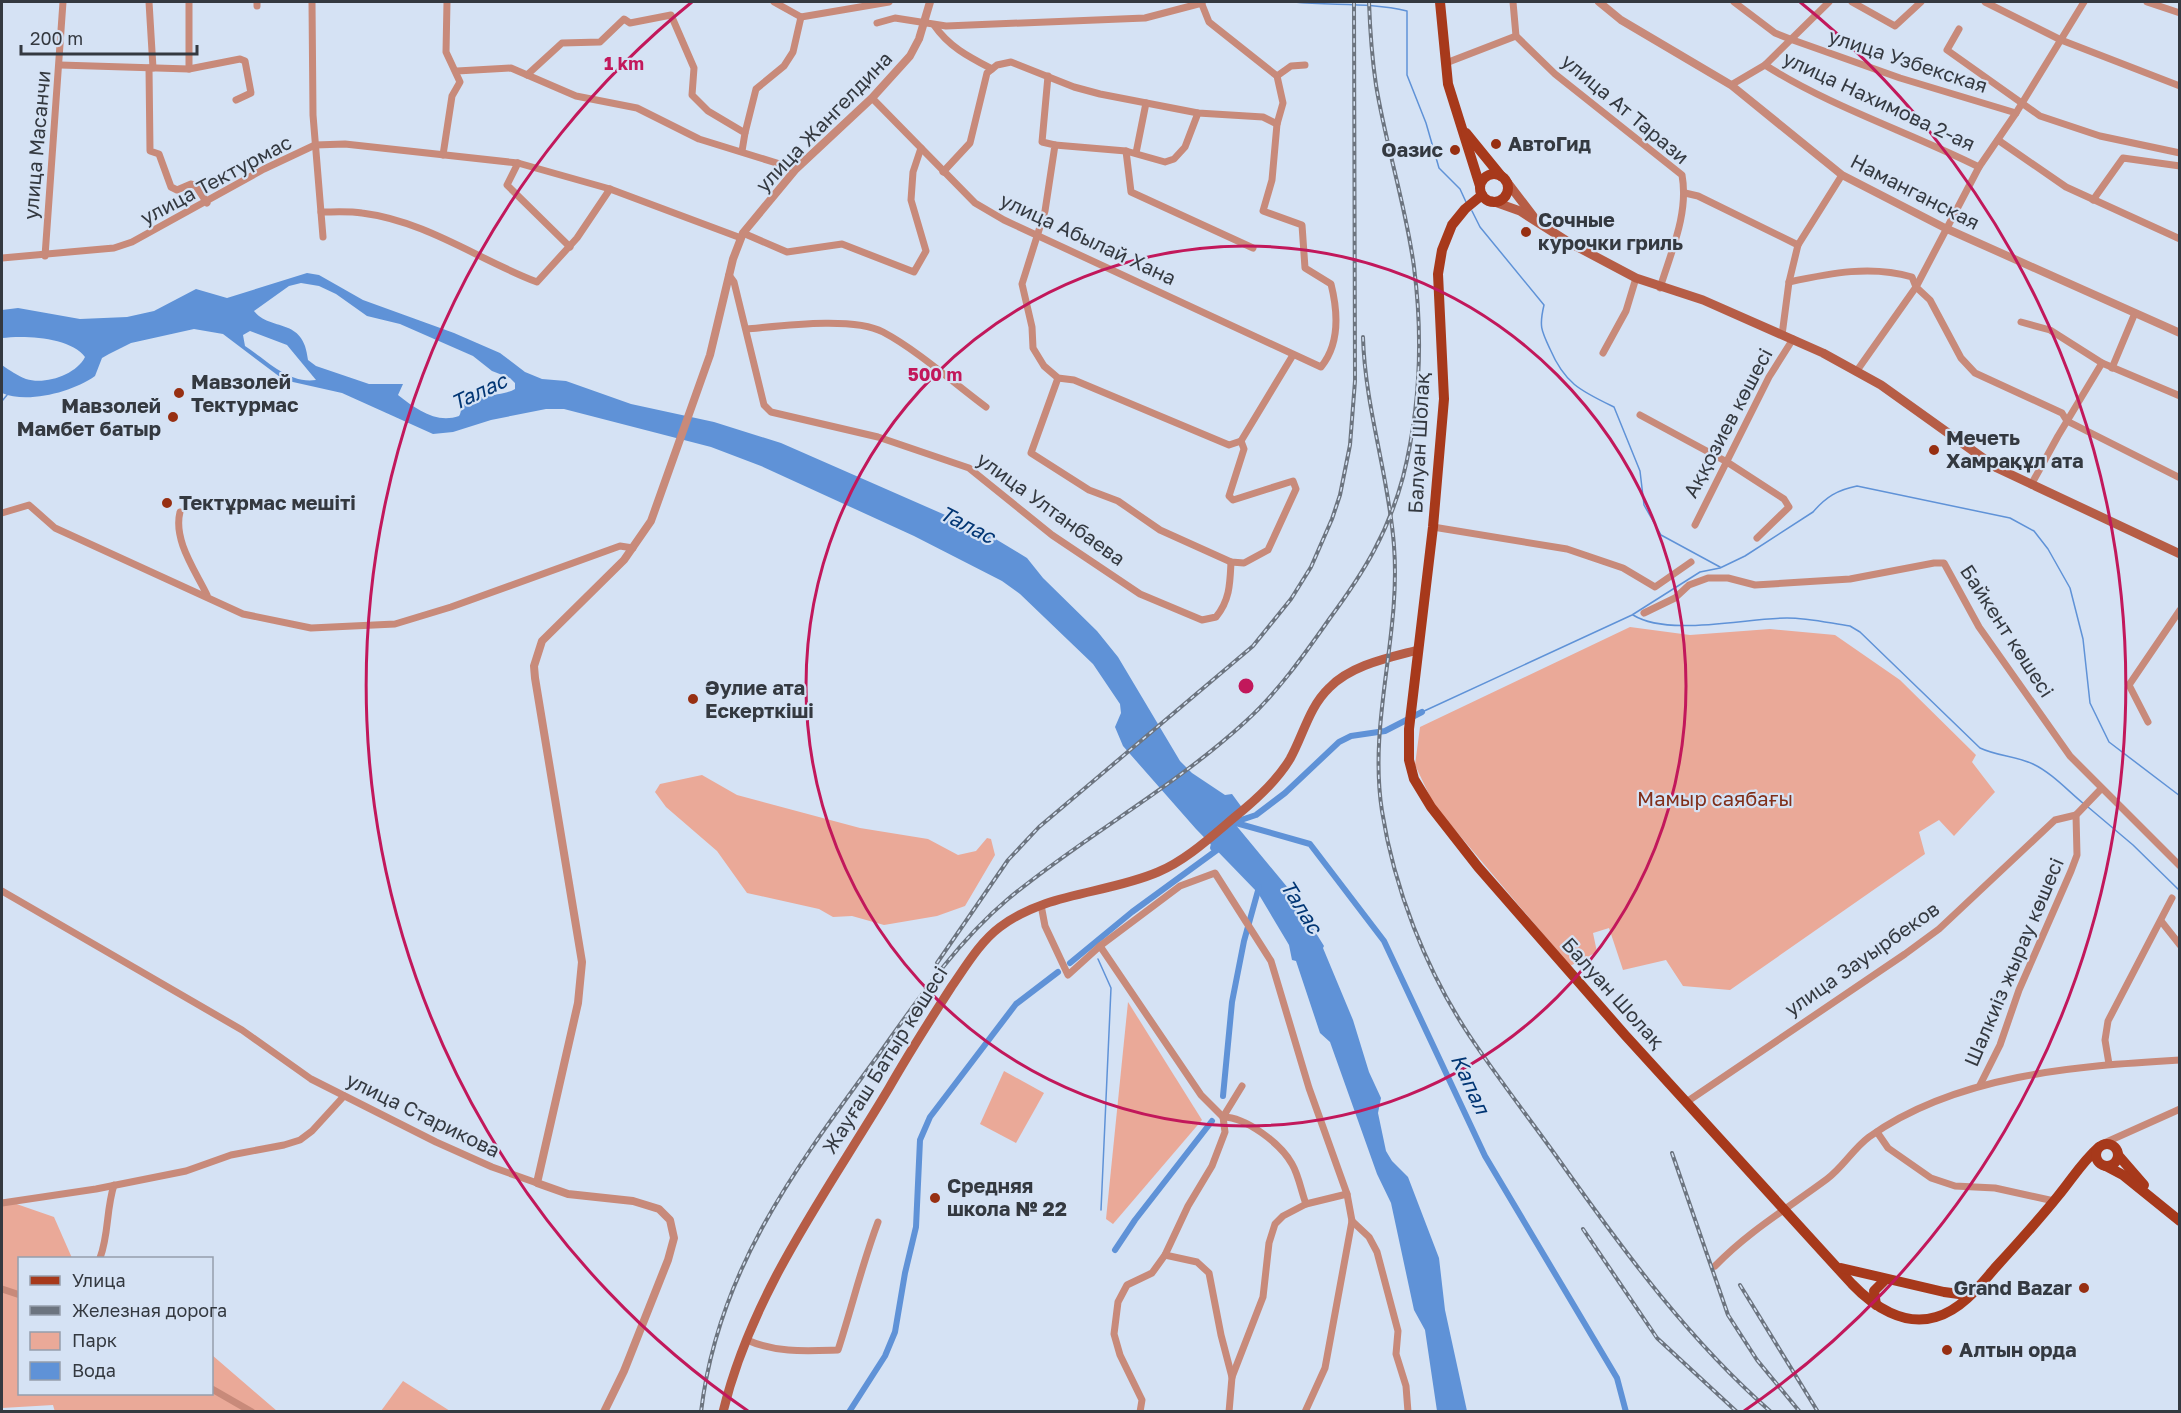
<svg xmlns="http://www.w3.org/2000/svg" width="2181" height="1413" viewBox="0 0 2181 1413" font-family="'Golos Text',sans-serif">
<rect width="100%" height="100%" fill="#d5e2f4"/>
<g fill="#eaa998">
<polygon points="1630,627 1690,635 1770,629 1835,635 1900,680 1976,755 1972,762 1995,792 1954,836 1939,820 1919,832 1925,854 1730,990 1683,986 1666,960 1623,970 1609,928 1593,933 1597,952 1570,966 1434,805 1415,765 1420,727"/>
<polygon points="702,775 737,795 860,828 928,839 958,855 976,851 987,838 991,839 995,855 965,906 937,916 884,925 852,916 833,917 819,909 747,893 717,851 666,807 655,792 660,784"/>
<polygon points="1128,1002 1202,1120 1113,1224 1106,1219"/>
<polygon points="1004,1071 1044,1093 1016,1143 980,1124"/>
<polygon points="2,1199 54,1217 72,1258 20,1258 20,1394 212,1394 212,1355 277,1411 55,1412 53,1405 2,1408"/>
<polygon points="403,1381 450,1411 381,1411"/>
</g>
<path fill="#5f92d7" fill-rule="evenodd" d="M307,273L319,275L363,300L454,333L500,353L525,372L542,379L566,381L631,404L714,422L781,443L984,532L1027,558L1043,578L1097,631L1118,657L1180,761L1192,773L1225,795L1232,794L1243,809L1235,824L1288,888L1324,946L1323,948L1353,1020L1369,1072L1381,1098L1378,1113L1386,1151L1392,1161L1408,1177L1439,1258L1445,1310L1467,1411H1437L1425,1330L1414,1310L1391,1203L1377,1174L1330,1042L1320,1033L1296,961L1292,960L1289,945L1258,893L1196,829L1123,746L1115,727L1121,713L1120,704L1093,664L1020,594L1002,581L914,536L761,466L711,447L564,409H546L491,420L453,432L433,434L342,393L284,380L223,334L194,329L131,343L109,354L102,358L95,376C73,392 27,404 2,393V365C9,370 18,376 26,379C45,385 76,375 85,357C71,337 24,335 2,338V310L18,308L80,319L127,317L154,311L196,289L227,298ZM301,283L319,286L336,294L367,316L400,324L473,356L492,371L510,378L515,383V389C502,397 471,395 463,403C460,407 462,412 459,416C436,424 416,409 398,395L403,384H369L316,366L308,360C304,316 270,332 254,311L289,286ZM250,331L287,345L316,380C288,384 267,360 245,346L243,335Z"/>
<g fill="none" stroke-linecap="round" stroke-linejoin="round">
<g stroke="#5f92d7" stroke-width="1.5">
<path d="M1294,2C1332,6 1370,2 1407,11V75L1426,123L1439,168L1460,189L1466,202"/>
<path d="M1472,211L1480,227L1544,305C1539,326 1541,330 1550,349C1565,384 1581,391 1614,407L1640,471L1644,505L1661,535L1720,567"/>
<polyline points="2,401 7,395"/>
<path d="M1633,615C1669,637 1745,618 1787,618C1808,618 1829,623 1850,626L1860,632L1980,748C1997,756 2015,756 2033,764C2052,773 2068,791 2084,804"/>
<path d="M1422,712L1632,615L1700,572L1720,568L1745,556L1813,512C1826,497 1837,490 1857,486L2010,518L2034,531L2048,549L2070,588L2083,639L2090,703L2109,742L2180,796"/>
<polyline points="2088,807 2133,845 2180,891"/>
<polyline points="1098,959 1111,988 1101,1210"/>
</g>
<g stroke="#5f92d7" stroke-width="6">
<polyline points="1235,822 1256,815 1285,793 1339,742 1351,736 1385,731 1422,712"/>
<polyline points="1236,823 1310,844 1384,941 1485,1156 1617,1378 1626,1412"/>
<polyline points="1070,963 1132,912 1217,850 1213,848 1215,840"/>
<polyline points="1223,1096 1232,1002 1244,941 1259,887"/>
<polyline points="1115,1250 1135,1220 1212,1121"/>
<polyline points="849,1412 885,1356 895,1332 905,1273 916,1227 920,1140 930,1117 1016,1004 1058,972"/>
</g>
<g stroke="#c88a7a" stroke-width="7">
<polyline points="149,2 153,68"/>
<polyline points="189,2 189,69"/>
<polyline points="312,2 313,115 323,237"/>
<polyline points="774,2 801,17 889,2"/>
<path d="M1513,2L1516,36L1555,74L1682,175C1689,213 1671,252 1660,288"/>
<polyline points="1734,2 1775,33 1790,39 1900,78 2016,113"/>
<polyline points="1852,2 1895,26 1921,2"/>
<polyline points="1985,2 2061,40 2180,86"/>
<polyline points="2147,2 2180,13"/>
<polyline points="257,6 257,2"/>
<polyline points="877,23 895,18 946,26 1145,18 1202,3"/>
<path d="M934,25C949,47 969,57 992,69"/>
<polyline points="1959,29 1947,50 2040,116 2100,136 2180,153"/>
<polyline points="1446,63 1516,36"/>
<polyline points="60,65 189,69 240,59 245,61 251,93 236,100"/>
<path d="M1765,65C1831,107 1909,132 1979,167"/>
<polyline points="149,68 150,151 159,154 171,187 177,190 191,184 196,186 207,203"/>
<polyline points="457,71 511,68 576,96 637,108 699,139 796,169"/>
<polyline points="527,75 562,43 600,42 624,19 630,23 671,15 694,68 692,95 708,111 745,133 742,151"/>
<polyline points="1048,76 1042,142 1055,145 1045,211 1022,284 1032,327 1033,348 1044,366 1058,378 1074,380 1229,445 1241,441"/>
<polyline points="1277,76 1291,66 1305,65"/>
<polyline points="1731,85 1765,65 1829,2"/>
<path d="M872,98L975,203L1004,220L1321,367C1340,344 1338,312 1331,284L1305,268L1302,225L1263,211L1272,180L1277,124L1283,103L1277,76L1209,22L1201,2"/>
<polyline points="745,133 756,89 784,66 793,52 801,17"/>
<polyline points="1998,140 2066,187 2180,239"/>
<polyline points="1055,145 1126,151 1165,162 1174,159 1185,147 1198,113"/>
<polyline points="1126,151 1131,192 1253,248"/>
<polyline points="1136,153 1146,103"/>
<polyline points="443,155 452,96 460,82 446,52 447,2"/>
<polyline points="518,163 507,185 570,247"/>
<polyline points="943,172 970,143 987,73 997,65 1011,62 1074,87 1100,94 1198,113 1263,117 1277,124"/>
<polyline points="1685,193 1698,196 1798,245"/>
<polyline points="2093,200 2123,158 2180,166"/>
<path d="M321,212C334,212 349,211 362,213C426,221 479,260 537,282L577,238L610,189"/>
<polyline points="743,233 787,252 842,244 914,272 926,251 911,200 913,172 921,148"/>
<polyline points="45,256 63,2"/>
<polyline points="2,258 114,248 132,242 264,169 315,145 345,144 518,163 610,189 741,238"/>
<path d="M729,275L734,282L764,405L771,412L878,437L969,468L1052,535L1140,594L1202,620L1216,617C1230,600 1230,583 1231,562"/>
<path d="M1789,282C1831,273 1871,265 1912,277L1916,287L1930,300L1961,358L1975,373L2062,413L2067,421L2180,478"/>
<polyline points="2021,322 2050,330 2102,363 2180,396"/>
<path d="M747,329C780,326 853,316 883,332C917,350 955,384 986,407"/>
<polyline points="1782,335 1789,282 1798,245 1842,175"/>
<polyline points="1603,353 1626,311 1636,278"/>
<polyline points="2112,368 2135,313"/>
<polyline points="1856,372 1916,287 1979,167 2016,113 2084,2"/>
<polyline points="1058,378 1031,453 1089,490 1118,501 1160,530 1231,562 1244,563 1268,550 1296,489 1293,481 1233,500 1229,496 1244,449 1241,441 1293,355"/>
<polyline points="1640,415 1727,462 1784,499 1789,507 1757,538"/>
<polyline points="2031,485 2058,436 2102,363"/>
<path d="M180,512C173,540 195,570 207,595"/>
<polyline points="2,513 29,505 55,528 243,614 311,628 395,624 451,607 620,546 633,548"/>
<polyline points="1695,525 1769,377 1793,339"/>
<polyline points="1433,527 1567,549 1623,568 1655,587 1691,562"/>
<polyline points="1644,613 1675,598 1689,585 1708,578 1728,578 1755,585 1850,579 1934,563 1944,563 1979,627 2070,756 2180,866"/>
<polyline points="2148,722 2129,685 2180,610"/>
<polyline points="2,891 242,1030 311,1079 436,1142 492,1167 537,1183"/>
<path d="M1041,905L1045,926L1068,975L1100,946L1201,1095L1223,1117C1246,1117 1281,1144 1292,1164C1299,1176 1301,1191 1306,1204"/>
<polyline points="2161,921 2180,945"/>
<polyline points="1100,946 1180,886 1215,873 1271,961 1309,1088 1347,1194 1352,1221 1325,1368 1305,1412"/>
<polyline points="2109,1064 2105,1040 2108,1021 2172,898"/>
<polyline points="1980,1085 2000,1045 2019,990 2071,871 2077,855 2076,815 2100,790"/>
<polyline points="1688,1101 1905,954 1939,929 2055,820 2076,815"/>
<polyline points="1877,1132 1888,1148 1931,1178 1955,1186 1995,1188 2054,1201"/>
<polyline points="2102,1144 2180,1109"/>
<polyline points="2,1203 96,1189 186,1171 231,1155 284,1145 300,1140 312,1131 344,1096"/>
<polyline points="1352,1221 1369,1237 1377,1252 1398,1331 1396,1354 1406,1386 1408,1412"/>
<polyline points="1165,1255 1197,1262 1209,1273 1221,1335 1232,1377"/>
<path d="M100,1258C109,1234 106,1210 114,1185"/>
<path d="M1715,1266C1749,1231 1788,1208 1827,1179C1843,1167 1853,1149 1869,1137C1956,1075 2075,1066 2180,1060"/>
<polyline points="2,1289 20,1295"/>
<path d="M747,1340C776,1353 806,1351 838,1350C852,1307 862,1264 878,1222"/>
<polyline points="212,1389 252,1412"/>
<polyline points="1140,1412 1142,1400 1120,1355 1114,1334 1118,1302 1127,1285 1152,1273 1165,1255 1188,1206 1212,1166 1225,1132 1223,1117 1242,1086"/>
<polyline points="1229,1412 1232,1377 1263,1297 1269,1243 1275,1224 1283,1216 1306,1204 1347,1194"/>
</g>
<g stroke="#c88a7a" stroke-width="8">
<polyline points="1599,2 1621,20 1731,85 1842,175 1945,228 2180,333"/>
<polyline points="604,1412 624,1371 668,1260 674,1238 670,1220 659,1209 633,1201 568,1194 537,1183 578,1003 582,962 535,678 534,666 542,641 624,560 651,521 710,355 733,259 743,233 796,169 872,98 910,56 919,39 930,2"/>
</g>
<g stroke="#b65d46" stroke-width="9">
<polyline points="1507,182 1533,216"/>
<polyline points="1492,201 1520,211 1570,243 1636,278 1703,300 1823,353 1881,385 1997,468 2180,554"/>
<path d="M723,1412C752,1292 827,1192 889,1088C909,1053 930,1020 952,986C966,966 980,942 1000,927C1046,892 1107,894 1158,872C1189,859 1216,832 1242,811C1260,796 1278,779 1290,759C1303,736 1309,707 1329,688C1351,665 1388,658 1418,650"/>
</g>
<g stroke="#a7391b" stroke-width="10">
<polyline points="1440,2 1448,84 1480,186"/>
<polyline points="1466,133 1501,176"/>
<circle cx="1494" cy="188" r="14"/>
<path d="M1482,195L1465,209L1452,225L1442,250L1438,274L1444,399L1433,527L1409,729V760L1414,779L1431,807L1478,867L1625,1035L1852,1284C1873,1306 1904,1327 1936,1317C1961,1310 1979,1287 1995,1268C2017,1244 2038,1221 2058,1196C2072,1179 2082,1162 2099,1147"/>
<circle cx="2107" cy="1155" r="11"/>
<polyline points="2118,1155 2144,1185"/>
<polyline points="2106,1166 2123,1175 2180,1221"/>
<polyline points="1841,1268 1944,1292 1959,1294 1974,1288"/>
<polyline points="1876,1305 1874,1291 1885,1280"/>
</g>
<defs>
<g id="rail">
<path d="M1363,337C1365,408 1389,476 1394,546C1401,636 1368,722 1382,811C1394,888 1426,970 1469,1035C1499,1080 1533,1123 1564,1167C1626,1254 1690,1341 1771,1412"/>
<polyline points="937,963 1008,860 1039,827 1253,646 1291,599 1311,567 1332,519 1340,495 1350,445 1355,381 1354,2"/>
<polyline points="1672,1153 1728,1315 1757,1360 1800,1412"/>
<polyline points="1583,1229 1657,1338 1737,1412"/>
<polyline points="1740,1285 1818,1412"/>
<path d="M701,1412C718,1269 797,1166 879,1054C918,999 957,942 1008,899C1084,836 1172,789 1245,722C1278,692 1304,655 1330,618C1364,572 1388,533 1403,477C1420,409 1423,337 1414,267C1406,206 1386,146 1376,85C1372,58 1370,30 1369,2"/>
</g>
</defs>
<use href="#rail" stroke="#6c747f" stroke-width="4"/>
<use href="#rail" stroke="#d5e2f4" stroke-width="1.5" stroke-dasharray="4.5" stroke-linecap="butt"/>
</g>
<g fill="none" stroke="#c2185b" stroke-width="3">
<circle cx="1246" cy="686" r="440"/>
<path d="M748 1411A880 880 0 0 1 692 2M1800 2A880 880 0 0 1 1744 1411"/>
</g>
<g fill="#972f12" stroke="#d5e2f4" stroke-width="2">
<circle cx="1496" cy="144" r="6"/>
<circle cx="1455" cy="150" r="6"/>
<circle cx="1526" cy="232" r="6"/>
<circle cx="179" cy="393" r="6"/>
<circle cx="173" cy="417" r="6"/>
<circle cx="1934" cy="450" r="6"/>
<circle cx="167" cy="503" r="6"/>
<circle cx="693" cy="699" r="6"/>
<circle cx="935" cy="1198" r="6"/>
<circle cx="2084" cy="1288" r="6"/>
<circle cx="1947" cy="1350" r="6"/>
</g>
<g text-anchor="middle" stroke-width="4.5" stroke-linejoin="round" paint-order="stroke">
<g font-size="20" fill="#343940" stroke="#d5e2f4">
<text transform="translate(1908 61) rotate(18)" y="7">улица Узбекская</text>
<text transform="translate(1879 101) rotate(25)" y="7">улица Нахимова 2-ая</text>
<text transform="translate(1625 109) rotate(40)" y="7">улица Ат Тарази</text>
<text transform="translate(824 122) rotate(-46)" y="7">улица Жангелдина</text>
<text transform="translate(37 145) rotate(-85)" y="7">улица Масанчи</text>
<text transform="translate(216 180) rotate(-28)" y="7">улица Тектурмас</text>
<text transform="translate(1915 192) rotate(27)" y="7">Наманганская</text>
<text transform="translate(1088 239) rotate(25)" y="7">улица Абылай Хана</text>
<text transform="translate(1728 423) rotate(-62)" y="7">Аққозиев көшесі</text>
<text transform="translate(1419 443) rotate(-87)" y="7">Балуан Шолақ</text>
<text transform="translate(1051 509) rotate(36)" y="7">улица Ултанбаева</text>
<text transform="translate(2007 631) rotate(57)" y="7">Байкент көшесі</text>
<text transform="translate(1862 959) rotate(-35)" y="7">улица Зауырбеков</text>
<text transform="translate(2014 962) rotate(-67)" y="7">Шалкиіз жырау көшесі</text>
<text transform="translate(1613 993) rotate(48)" y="7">Балуан Шолақ</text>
<text transform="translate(885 1060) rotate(-58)" y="7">Жауғаш Батыр көшесі</text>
<text transform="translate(423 1115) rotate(26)" y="7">улица Старикова</text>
</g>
<g font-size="20" font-weight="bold" fill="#343940" stroke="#d5e2f4" text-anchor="start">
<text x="1508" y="151">АвтоГид</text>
<text x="1443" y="157" text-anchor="end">Оазис</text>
<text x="1538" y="227">Сочные<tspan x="1538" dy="23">курочки гриль</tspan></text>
<text x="191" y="389">Мавзолей<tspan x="191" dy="23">Тектурмас</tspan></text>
<text x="161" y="413" text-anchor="end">Мавзолей<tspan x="161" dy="23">Мамбет батыр</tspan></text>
<text x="1946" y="445">Мечеть<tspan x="1946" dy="23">Хамрақұл ата</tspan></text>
<text x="179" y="510">Тектұрмас мешіті</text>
<text x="705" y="695">Әулие ата<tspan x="705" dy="23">Ескерткіші</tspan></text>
<text x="947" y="1193">Средняя<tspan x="947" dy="23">школа № 22</tspan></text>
<text x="2072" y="1295" text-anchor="end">Grand Bazar</text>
<text x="1959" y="1357">Алтын орда</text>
</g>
<g font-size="20" fill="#802e19" stroke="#d5e2f4">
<text x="1715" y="806">Мамыр саябағы</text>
</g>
<g font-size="21" font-style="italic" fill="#023674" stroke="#d5e2f4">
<text transform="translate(479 392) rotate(-25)" y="7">Талас</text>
<text transform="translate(967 525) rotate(27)" y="7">Талас</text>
<text transform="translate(1301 907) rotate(58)" y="7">Талас</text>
<text transform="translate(1470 1084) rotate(65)" y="7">Капал</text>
</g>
</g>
<circle cx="1246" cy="686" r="9" fill="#c2185b" stroke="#d5e2f4" stroke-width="3"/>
<g font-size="18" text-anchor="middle" font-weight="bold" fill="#c2185b" stroke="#d5e2f4" stroke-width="4.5" stroke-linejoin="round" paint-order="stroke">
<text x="624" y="70">1 km</text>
<text x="935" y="381">500 m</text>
</g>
<rect width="2181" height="1413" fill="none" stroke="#343940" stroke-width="6"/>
<rect x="18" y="1257" width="195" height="138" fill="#d5e2f4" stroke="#959eac" stroke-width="1.5"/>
<rect x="30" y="1276" width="30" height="9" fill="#a7391b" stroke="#959eac" stroke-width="1.5"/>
<text x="72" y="1287" font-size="18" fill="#343940">Улица</text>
<rect x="30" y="1306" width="30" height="9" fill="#6c747f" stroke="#959eac" stroke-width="1.5"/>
<text x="72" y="1317" font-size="18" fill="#343940">Железная дорога</text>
<rect x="30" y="1332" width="30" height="18" fill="#eaa998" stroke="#959eac" stroke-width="1.5"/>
<text x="72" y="1347" font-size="18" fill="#343940">Парк</text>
<rect x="30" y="1362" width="30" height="18" fill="#5f92d7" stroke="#959eac" stroke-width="1.5"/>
<text x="72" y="1377" font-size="18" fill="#343940">Вода</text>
<path d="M21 45v9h176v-9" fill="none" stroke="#343940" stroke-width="3"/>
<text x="30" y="45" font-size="18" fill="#343940" stroke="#d5e2f4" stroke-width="4.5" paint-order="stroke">200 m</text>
</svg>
